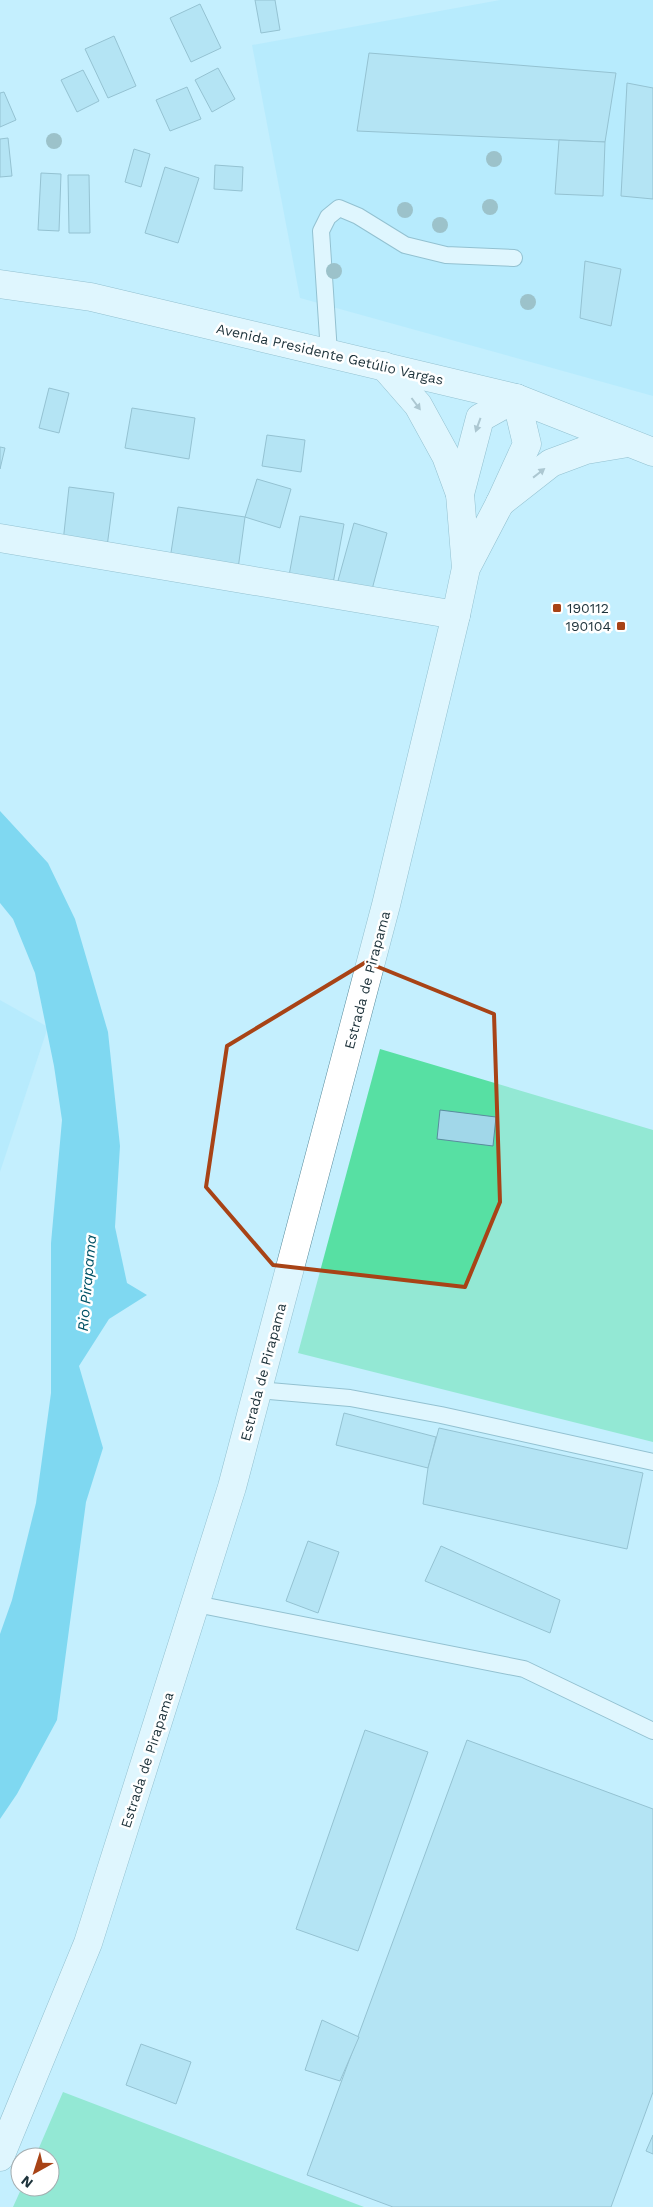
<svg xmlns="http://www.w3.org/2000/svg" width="653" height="2207" viewBox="0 0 653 2207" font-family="'Work Sans',sans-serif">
<rect width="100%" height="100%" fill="#c4effe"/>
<g fill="#a7e7fd">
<polygon points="500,0 653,0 653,396 300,298 252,45"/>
<polygon points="0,1000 48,1027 0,1172"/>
</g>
<g fill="#57e0a3">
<polygon points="380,1049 653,1130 653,1442 298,1353"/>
<polygon points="63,2092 364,2207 13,2207 22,2187 50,2187 50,2157 35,2157"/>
</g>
<polygon fill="#2cbde3" points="0,811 48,863 75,919 108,1032 120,1146 115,1227 127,1283 147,1295 109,1319 79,1366 103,1448 86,1502 57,1720 17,1794 0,1819 0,1634 12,1600 36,1503 51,1393 51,1243 62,1120 54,1066 35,973 13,919 0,903"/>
<g fill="#a1d7e9" stroke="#598c9d">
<polygon points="255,0 275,0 280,30 261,33"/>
<polygon points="200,4 221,48 191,62 170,18"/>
<polygon points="114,36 136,86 108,98 85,49"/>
<polygon points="369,53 616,73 605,142 357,131"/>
<polygon points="218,68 235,99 212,112 195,80"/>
<polygon points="83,70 99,101 77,112 61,80"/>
<polygon points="627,83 653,88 653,199 621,196"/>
<polygon points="187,87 201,119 170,131 156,100"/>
<polygon points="4,92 16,120 0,127 0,93"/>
<polygon points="8,138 12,176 0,177 0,139"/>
<polygon points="559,140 605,142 603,196 555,194"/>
<polygon points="134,149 150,154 141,187 125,182"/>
<polygon points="215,165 243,167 242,191 214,189"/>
<polygon points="165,167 199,178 178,243 145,233"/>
<polygon points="41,173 61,174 59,231 38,230"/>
<polygon points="68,175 89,175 90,233 69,233"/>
<polygon points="585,261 621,269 611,326 580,318"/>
<polygon points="49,388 69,393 59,433 39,428"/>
<polygon points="132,408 195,418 189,459 125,448"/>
<polygon points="267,435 305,440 301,472 262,466"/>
<polygon points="0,447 5,448 0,469"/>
<polygon points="257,479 291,489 280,528 245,517"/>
<polygon points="69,487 114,493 107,547 63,542"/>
<polygon points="178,507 245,517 238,569 170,559"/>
<polygon points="300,516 344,524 332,589 288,581"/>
<polygon points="354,523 387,533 370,597 336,588"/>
<polygon points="440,1110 496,1117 493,1146 437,1139"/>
<polygon points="344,1413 436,1437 428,1468 336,1445"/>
<polygon points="439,1428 643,1473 627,1549 423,1504 428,1468"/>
<polygon points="308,1541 339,1552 318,1613 286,1601"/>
<polygon points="441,1546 560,1600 550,1633 425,1581"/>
<polygon points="365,1730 428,1752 358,1951 296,1929"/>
<polygon points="467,1740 653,1809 653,2092 611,2207 393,2207 307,2175"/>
<polygon points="322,2020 359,2037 340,2081 305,2070"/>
<polygon points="141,2044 191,2062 176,2104 126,2085"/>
<polygon points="653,2135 653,2154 646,2151"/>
</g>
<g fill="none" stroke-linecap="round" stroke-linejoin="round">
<defs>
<g id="lane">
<polyline points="329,353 321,231 328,217 339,208 358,216 405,245 446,255 514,258"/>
<polyline points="258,1390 350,1398 441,1415 653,1462"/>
<polyline points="196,1604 524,1669 653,1731"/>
</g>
<polyline id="street" points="0,538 456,615"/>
<polyline id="secondary" points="0,2157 88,1943 232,1487 386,905 456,615 466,568 460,494 480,418 516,398 527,444 500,503 466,568"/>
<g id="primary">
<polyline points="0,284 91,297 516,398 653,452"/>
<polyline points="384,366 418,405 446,456 460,494"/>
<polyline points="500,503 551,463 586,450 628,443"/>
</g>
</defs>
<use href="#lane" stroke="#568a9b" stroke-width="18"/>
<use href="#street" stroke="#568a9b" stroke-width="29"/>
<use href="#secondary" stroke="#568a9b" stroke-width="29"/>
<use href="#primary" stroke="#568a9b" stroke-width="29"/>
<use href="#lane" stroke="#fff" stroke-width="16"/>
<use href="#street" stroke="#fff" stroke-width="28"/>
<use href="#secondary" stroke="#fff" stroke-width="28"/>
<use href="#primary" stroke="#fff" stroke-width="28"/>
</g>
<g fill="#6b8c8c">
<circle cx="54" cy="141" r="8"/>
<circle cx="494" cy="159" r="8"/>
<circle cx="490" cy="207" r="8"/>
<circle cx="405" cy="210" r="8"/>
<circle cx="440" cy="225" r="8"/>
<circle cx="334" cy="271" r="8"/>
<circle cx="528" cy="302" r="8"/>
</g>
<defs><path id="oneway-solid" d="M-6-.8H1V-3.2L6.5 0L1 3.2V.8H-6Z" transform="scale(1.25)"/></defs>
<g fill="#8e989c">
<use href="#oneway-solid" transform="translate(416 404) rotate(53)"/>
<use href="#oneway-solid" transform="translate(478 425) rotate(110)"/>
<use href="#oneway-solid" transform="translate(539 473) rotate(-38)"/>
</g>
<path d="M0 0H653V2207H0ZM366,962L494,1014L500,1202L465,1287L273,1265L206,1187L227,1046Z" fill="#c4effe" fill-opacity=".55" fill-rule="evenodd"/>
<path fill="none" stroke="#a84316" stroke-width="4" stroke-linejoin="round" d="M366,962L494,1014L500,1202L465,1287L273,1265L206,1187L227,1046Z"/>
<g fill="#a84316" stroke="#fff" stroke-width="2">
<rect x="552" y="603" width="10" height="10" rx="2.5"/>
<rect x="616" y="621" width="10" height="10" rx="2.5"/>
</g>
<g text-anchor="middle" stroke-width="5" stroke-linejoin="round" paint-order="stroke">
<g font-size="14" fill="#1d323a" stroke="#fff">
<text transform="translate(330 354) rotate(13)" y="5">Avenida Presidente Getúlio Vargas</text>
<text transform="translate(367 980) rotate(-75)" y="5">Estrada de Pirapama</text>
<text transform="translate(263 1372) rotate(-75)" y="5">Estrada de Pirapama</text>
<text transform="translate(147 1760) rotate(-72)" y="5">Estrada de Pirapama</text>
</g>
<g font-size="14" fill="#1d323a" stroke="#fff" text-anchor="start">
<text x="567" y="613">190112</text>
<text x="611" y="631" text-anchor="end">190104</text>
</g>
<g font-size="15" font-style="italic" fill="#005266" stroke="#fff">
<text transform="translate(87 1283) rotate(-85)" y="5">Rio Pirapama</text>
</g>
</g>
<g transform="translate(35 2172) rotate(219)"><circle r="24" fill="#ffffff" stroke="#a5adb0"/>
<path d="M0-4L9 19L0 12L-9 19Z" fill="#a84316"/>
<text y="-8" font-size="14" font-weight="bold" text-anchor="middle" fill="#1d323a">N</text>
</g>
</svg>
